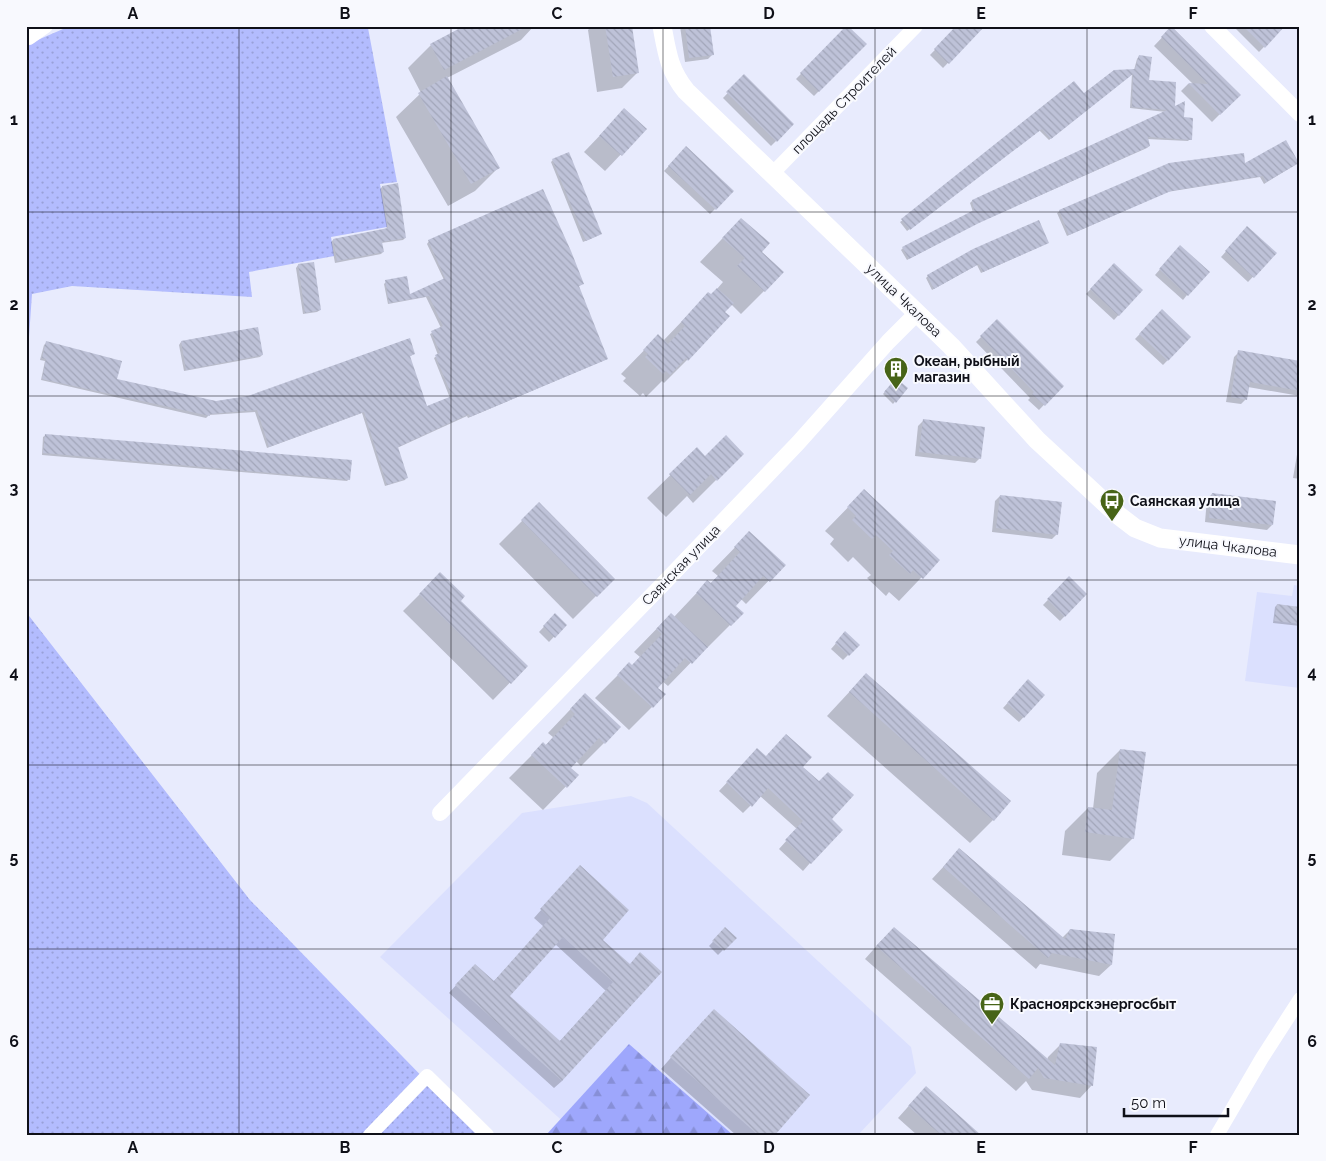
<svg xmlns="http://www.w3.org/2000/svg" width="1326" height="1161" viewBox="0 0 1326 1161" font-family="Raleway,sans-serif">
<defs>
<pattern id="grass-dots" width="8" height="8" patternUnits="userSpaceOnUse" patternTransform="scale(1.25)"><rect width="8" height="8" fill="#b3bcfe"/><path d="M2 2h.1M6 6h.1" fill="none" stroke="#99a1d9" stroke-width="1.8" stroke-linecap="round"/></pattern>
<pattern id="forest-firs" width="22" height="20" patternUnits="userSpaceOnUse" patternTransform="scale(1.25)"><rect width="22" height="20" fill="#9ea7fc"/><path d="M5 1l3.5 6h-7zM16 11l3.5 6h-7z" fill="#878fd7"/></pattern>
<pattern id="building-back-hatch" width="6" height="6" patternUnits="userSpaceOnUse" patternTransform="scale(1.25)"><rect width="6" height="6" fill="#bec2d8"/><path d="M-1 5l2 2M0 0l6 6M5-1l2 2" fill="none" stroke="#a2a6b9"/></pattern>
</defs>
<rect width="100%" height="100%" fill="#e8ebfd"/>
<g fill="#dbe0fe">
<polygon points="1294,585 1300,586 1300,688 1245,681 1257,592 1292,596"/>
<polygon points="631,796 647,803 911,1047 916,1073 858,1135 578,1135 380,957 522,813"/>
</g>
<g fill="url(#grass-dots)">
<polygon points="70,26 371,26 368,28 397,182 380,184 387,227 331,237 334,256 249,272 252,297 72,286 32,294 26,380 26,45"/>
<polygon points="26,612 250,900 479,1135 26,1135"/>
</g>
<polygon fill="url(#forest-firs)" points="629,1044 733,1135 546,1135"/>
<g fill="#0003" fill-rule="evenodd">
<polygon points="467,26 534,26 521,40 447,78 498,168 475,191 448,206 396,117 421,93 408,68 431,45"/>
<polygon points="592,26 631,26 638,72 622,88 597,92 588,30"/>
<polygon points="680,26 709,26 713,54 708,59 685,62"/>
<polygon points="958,26 983,26 943,68 930,55"/>
<polygon points="1236,26 1284,26 1259,52 1235,28"/>
<polygon points="847,27 865,44 814,96 796,79"/>
<polygon points="1172,27 1239,95 1212,122 1181,91 1188,84 1193,84 1154,46"/>
<polygon points="1139,56 1147,81 1183,118 1190,139 1188,141 1147,139 1149,146 1147,148 975,224 907,260 901,250 903,248 973,212 970,203 972,201 1166,112 1130,108 1132,74 1049,140 1039,130 907,231 900,222 1084,95 1134,70 1137,59"/>
<polygon points="744,76 793,124 771,146 723,98"/>
<polygon points="609,126 645,129 605,171 584,152"/>
<polygon points="686,148 733,191 710,214 664,171"/>
<polygon points="553,160 601,233 599,235 583,242 551,162"/>
<polygon points="1298,163 1264,184 1260,177 1167,192 1067,236 1057,213 1060,211 1245,165"/>
<polygon points="382,187 405,238 403,240 381,243 383,252 381,254 335,263 331,242 333,240 387,230 380,189"/>
<polygon points="741,219 764,291 741,314 731,304 687,360 664,383 662,381 646,397 643,393 640,396 623,381 626,378 621,374 658,336 663,341 708,294 711,296 723,282 700,262"/>
<polygon points="1247,228 1275,253 1248,282 1221,257"/>
<polygon points="429,241 582,284 578,287 607,359 468,418 467,416 397,448 407,477 405,480 385,486 362,413 267,448 255,412 209,415 206,418 41,380 45,361 40,360 44,345 46,343 116,380 216,402 249,398 414,354 409,357 426,408 450,398 434,358 438,355 430,334 441,328 426,297 388,304 384,284 386,282 409,296 444,280 427,244"/>
<polygon points="1048,243 981,273 977,265 932,290 926,278 928,276"/>
<polygon points="1176,251 1187,295 1183,300 1155,275"/>
<polygon points="313,263 320,310 317,312 303,314 296,268 298,265"/>
<polygon points="1114,265 1141,290 1114,320 1086,294"/>
<polygon points="1162,311 1190,337 1163,365 1135,339"/>
<polygon points="997,321 1062,386 1039,410 1028,400 1030,398 976,342"/>
<polygon points="181,342 262,355 260,357 184,371 179,345"/>
<polygon points="1239,352 1300,362 1300,396 1248,387 1246,399 1241,404 1226,402 1234,357"/>
<polygon points="896,379 906,388 893,404 883,394"/>
<polygon points="923,421 980,458 975,463 915,456 918,426"/>
<polygon points="46,435 349,479 347,481 42,455 43,437"/>
<polygon points="1300,437 1300,479 1293,478"/>
<polygon points="697,449 705,457 742,454 693,503 687,496 666,517 647,498"/>
<polygon points="864,491 938,560 899,601 889,592 886,596 867,578 871,575 853,557 848,562 830,544 834,539 825,531"/>
<polygon points="1212,494 1272,525 1267,530 1205,522 1207,499"/>
<polygon points="1000,496 1057,534 1052,539 992,532 995,501"/>
<polygon points="539,504 613,579 573,619 499,544"/>
<polygon points="749,533 784,565 746,604 741,599 734,606 730,625 707,648 706,647 668,686 662,681 656,688 652,707 629,730 595,698 629,664 632,666 640,657 634,652 671,614 674,617 707,582 710,584 718,576 712,571"/>
<polygon points="440,574 459,601 526,666 493,700 403,611"/>
<polygon points="1069,578 1086,594 1060,621 1043,605"/>
<polygon points="1277,605 1300,608 1300,626 1273,623 1275,607"/>
<polygon points="555,615 565,625 549,642 539,632"/>
<polygon points="845,633 858,645 843,660 831,649"/>
<polygon points="866,674 993,820 970,843 827,716"/>
<polygon points="1023,686 1044,695 1019,722 1003,708"/>
<polygon points="585,694 620,727 581,766 576,761 570,768 577,775 543,810 509,778 543,744 545,746 553,737 548,733"/>
<polygon points="1120,750 1133,838 1110,861 1062,855 1065,831 1088,808 1093,809 1097,773"/>
<polygon points="765,757 801,767 830,819 810,863 803,871 779,849 797,829 760,796 743,813 719,791 750,758"/>
<polygon points="960,849 1062,938 1070,930 1113,935 1111,965 1099,976 1040,964 1036,969 932,879"/>
<path d="M573,874L601,940L629,965L562,1081L554,1088L449,993L467,973L493,982L544,927L534,918ZM555,944L606,991L559,1042L508,996Z"/>
<polygon points="725,929 735,938 718,955 709,946"/>
<polygon points="881,941 1047,1060 1048,1057 1061,1044 1092,1085 1080,1098 1032,1090 1026,1081 1016,1091 865,959"/>
<polygon points="703,1021 773,1135 736,1135 661,1069"/>
<polygon points="915,1099 979,1135 917,1135 898,1118"/>
</g>
<g fill="url(#building-back-hatch)" fill-rule="evenodd">
<polygon points="464,26 528,26 444,70 430,44"/>
<polygon points="605,26 632,26 639,73 613,77"/>
<polygon points="685,26 710,26 714,55 689,58"/>
<polygon points="846,26 848,26 867,44 819,92 800,73"/>
<polygon points="956,26 985,26 949,64 934,49"/>
<polygon points="1171,26 1241,95 1220,115 1188,83 1208,84 1161,37"/>
<polygon points="1243,26 1285,26 1265,48"/>
<polygon points="1139,55 1152,57 1149,80 1176,82 1175,106 1185,101 1184,117 1193,118 1192,140 1148,137 1150,146 979,223 909,259 902,247 974,210 972,200 1167,110 1132,107 1133,74 1051,139 1042,129 910,230 901,219 1074,81 1084,93 1114,70 1135,69"/>
<polygon points="744,74 794,124 777,142 726,92"/>
<polygon points="447,76 500,168 471,184 418,93"/>
<polygon points="624,108 647,129 622,156 599,136"/>
<polygon points="1286,140 1299,163 1266,182 1263,176 1171,191 1069,235 1059,210 1169,163 1244,153 1245,163"/>
<polygon points="686,146 734,191 716,210 668,166"/>
<polygon points="569,152 602,234 586,241 552,159"/>
<polygon points="398,183 406,238 382,242 384,252 337,261 333,239 388,228 382,186"/>
<polygon points="543,189 571,251 584,284 579,286 608,359 470,417 469,414 398,447 408,478 387,485 364,412 269,447 257,410 210,414 210,416 42,379 46,359 42,358 46,341 122,361 117,379 216,401 248,396 410,338 415,354 410,356 427,406 452,396 435,355 440,353 431,331 443,326 429,296 389,303 385,280 407,276 410,294 445,278 428,240"/>
<polygon points="741,218 770,243 762,252 784,272 765,292 737,266 745,258 722,238"/>
<polygon points="1039,220 1049,243 983,272 979,264 934,289 927,275 973,249"/>
<polygon points="1247,226 1277,253 1254,278 1225,251"/>
<polygon points="1180,245 1210,272 1188,296 1159,269"/>
<polygon points="314,262 321,310 305,313 298,264"/>
<polygon points="1114,263 1143,290 1119,316 1090,289"/>
<polygon points="717,288 734,303 725,312 730,316 688,361 686,358 670,375 666,371 663,374 645,357 648,354 643,350 658,334 668,344 685,326 681,322 708,292 711,294"/>
<polygon points="1162,309 1191,337 1168,361 1139,334"/>
<polygon points="997,319 1064,386 1045,406 1032,394 1034,392 980,336"/>
<polygon points="258,327 263,355 186,370 181,341"/>
<polygon points="1238,350 1300,361 1300,391 1250,382 1247,400 1231,397"/>
<polygon points="896,378 908,388 896,403 884,392"/>
<polygon points="923,419 985,427 981,459 919,452"/>
<polygon points="45,434 352,460 350,480 43,453"/>
<polygon points="726,435 744,454 717,481 711,474 690,495 669,474 697,447 705,456"/>
<polygon points="864,489 940,560 923,579 913,570 910,574 889,555 893,551 876,535 872,539 852,520 856,516 847,507"/>
<polygon points="1212,493 1276,501 1273,525 1209,518"/>
<polygon points="1000,495 1062,502 1058,535 996,528"/>
<polygon points="539,502 615,579 597,597 521,520"/>
<polygon points="749,531 786,565 770,582 763,576 736,606 744,613 731,626 696,593 707,580 711,583 740,552 734,547"/>
<polygon points="440,572 465,596 461,601 528,666 511,684 419,594"/>
<polygon points="1069,576 1087,594 1065,617 1047,599"/>
<polygon points="1277,604 1300,607 1300,624 1274,621"/>
<polygon points="555,613 567,625 555,638 543,626"/>
<polygon points="671,613 708,647 692,664 685,658 658,688 666,694 653,708 617,675 629,662 632,665 662,634 656,629"/>
<polygon points="845,631 860,645 849,656 835,643"/>
<polygon points="866,673 1011,801 994,821 849,692"/>
<polygon points="1028,679 1045,695 1024,718 1007,703"/>
<polygon points="585,693 621,727 605,744 599,738 571,768 579,775 567,788 531,755 543,742 546,745 575,714 570,709"/>
<polygon points="786,734 812,757 803,767 819,781 828,772 854,795 832,819 843,830 811,864 785,840 803,821 768,788 752,807 726,782 757,748 766,756"/>
<polygon points="1120,749 1146,752 1134,839 1085,832 1088,807 1112,810"/>
<polygon points="959,848 1065,939 1070,929 1115,934 1112,965 1052,953 1048,958 943,867"/>
<path d="M580,865L629,910L603,940L630,964L640,952L662,972L562,1081L455,985L475,964L494,981L550,918L540,909ZM563,937L613,982L560,1041L510,996Z"/>
<polygon points="725,927 737,938 724,951 712,941"/>
<polygon points="894,927 1055,1065 1060,1043 1097,1047 1093,1086 1044,1078 1038,1068 1029,1079 876,946"/>
<polygon points="714,1009 810,1095 775,1135 758,1135 670,1057"/>
<polygon points="926,1086 981,1135 941,1135 908,1106"/>
</g>
<g fill="none" stroke-linecap="round" stroke-linejoin="round">
<g stroke="#fff" stroke-width="14">
<polyline points="26,38 29,38 46,26"/>
<polyline points="772,174 916,26"/>
<polyline points="370,1135 427,1076 487,1135"/>
<polyline points="1217,1135 1262,1058 1300,999"/>
</g>
<g stroke="#fff" stroke-width="16">
<polyline points="1212,26 1300,114"/>
<polyline points="440,813 661,586 798,443 888,342 917,313"/>
</g>
<path stroke="#fff" stroke-width="19" d="M662,26C667,53 669,70 686,91L917,313L951,346L1037,440L1118,515L1135,528L1160,538L1300,555"/>
</g>
<path fill="none" stroke="#0f1018" stroke-width="1" stroke-opacity="0.55" d="M239,26V1135M451,26V1135M663,26V1135M875,26V1135M1087,26V1135M26,212H1300M26,396H1300M26,580H1300M26,765H1300M26,949H1300"/>
<defs>
<symbol id="building-pin" viewBox="-11 -11 22 30"><path d="M0 17L-7.5 6A9.5 9.5 0 1 1 7.5 6Z" fill="#476417" stroke="#f8f9fe"/><path d="M-4-6H4V6H1V3H-1V6H-4ZM-2.5-4.3h1.7v1.8h-1.7ZM.8-4.3h1.7v1.8H.8ZM-2.5-1h1.7V.8h-1.7ZM.8-1h1.7V.8H.8Z" fill="#fff"/></symbol>
<symbol id="bus-pin" viewBox="-11 -11 22 30"><path d="M0 17L-7.5 6A9.5 9.5 0 1 1 7.5 6Z" fill="#476417" stroke="#f8f9fe"/><path d="M-5-6H5V4H4V6H2V4H-2V6H-4V4H-5ZM-3.5-4V0h7V-4ZM-3.5 1.2v1.5H-2V1.2ZM2 1.2v1.5H3.5V1.2Z" fill="#fff"/></symbol>
<symbol id="office-pin" viewBox="-11 -11 22 30"><path d="M0 17L-7.5 6A9.5 9.5 0 1 1 7.5 6Z" fill="#476417" stroke="#f8f9fe"/><path d="M-6-3h4V-5.5h4V-3h4V5H-6ZM-1-4.5V-3h2v-1.5ZM-6 0V1H6V0Z" fill="#fff"/></symbol>
</defs>
<g fill-rule="evenodd">
<use href="#building-pin" x="882" y="355" width="28" height="38"/>
<use href="#bus-pin" x="1098" y="487" width="28" height="38"/>
<use href="#office-pin" x="978" y="990" width="28" height="38"/>
</g>
<g text-anchor="middle" stroke-width="4" stroke-linejoin="round" paint-order="stroke">
<g font-size="14" fill="#0f1018" stroke="#f8f9fe">
<text transform="translate(844 100) rotate(-46)" y="5">площадь Строителей</text>
<text transform="translate(904 300) rotate(44)" y="5">улица Чкалова</text>
<text transform="translate(1228 546) rotate(7)" y="5">улица Чкалова</text>
<text transform="translate(681 565) rotate(-46)" y="5">Саянская улица</text>
</g>
<g font-size="14" font-weight="bold" fill="#0f1018" stroke="#f8f9fe" text-anchor="start">
<text x="914" y="366">Океан, рыбный<tspan x="914" dy="16">магазин</tspan></text>
<text x="1130" y="506">Саянская улица</text>
<text x="1010" y="1009">Красноярскэнергосбыт</text>
</g>
</g>
<rect width="1326" height="1161" fill="none" stroke="#f8f9fe" stroke-width="55"/>
<path d="M1124 1108v8h104v-8" fill="none" stroke="#0f1018" stroke-width="2.5"/>
<text x="1131" y="1108" font-size="15" fill="#0f1018" stroke="#f8f9fe" stroke-width="4" paint-order="stroke">50 m</text>
<rect x="28" y="28" width="1270" height="1106" fill="none" stroke="#0f1018" stroke-width="2"/>
<g font-size="16" text-anchor="middle" font-weight="bold" fill="#0f1018">
<text x="133" y="19">A</text>
<text x="345" y="19">B</text>
<text x="557" y="19">C</text>
<text x="769" y="19">D</text>
<text x="981" y="19">E</text>
<text x="1193" y="19">F</text>
<text x="14" y="125">1</text>
<text x="1312" y="125">1</text>
<text x="14" y="310">2</text>
<text x="1312" y="310">2</text>
<text x="14" y="494">3</text>
<text x="1312" y="494">3</text>
<text x="14" y="678">4</text>
<text x="1312" y="678">4</text>
<text x="14" y="863">5</text>
<text x="1312" y="863">5</text>
<text x="14" y="1047">6</text>
<text x="1312" y="1047">6</text>
<text x="133" y="1153">A</text>
<text x="345" y="1153">B</text>
<text x="557" y="1153">C</text>
<text x="769" y="1153">D</text>
<text x="981" y="1153">E</text>
<text x="1193" y="1153">F</text>
</g>
</svg>
